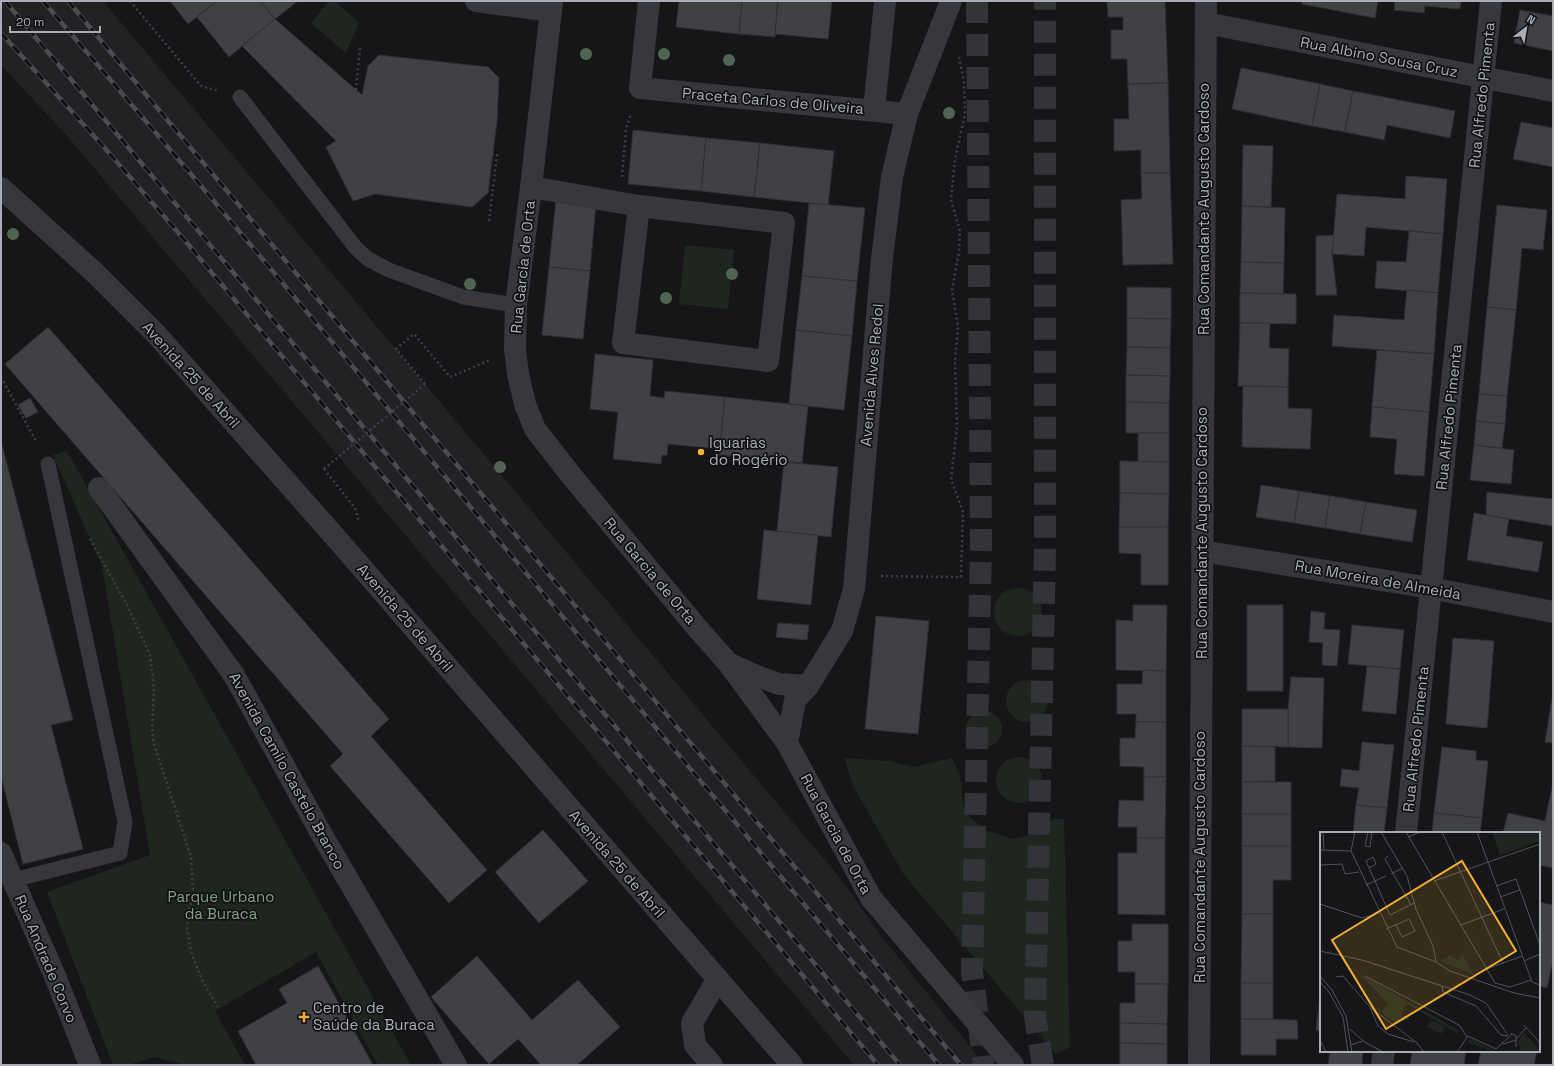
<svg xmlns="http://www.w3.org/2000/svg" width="1554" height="1066" viewBox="0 0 1554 1066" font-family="'Space Grotesk',sans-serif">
<rect width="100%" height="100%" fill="#161618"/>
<polygon fill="#222225" points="1,1 103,1 840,878 882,937 985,1065 854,1065 68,137 1,65"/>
<g fill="#1e261f">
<polygon points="329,1 334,1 359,22 346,53 311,23"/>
<polygon points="685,245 734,250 728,309 679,304"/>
<polygon points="67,451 411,1065 378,1065 316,952 215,1011 245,1065 188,1065 154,1057 129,1065 113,1065 47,892 150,855 102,566 53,455"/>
<circle cx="1018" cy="612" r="24"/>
<circle cx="1027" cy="701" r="21"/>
<circle cx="984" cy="729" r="18"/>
<circle cx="1019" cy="780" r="23"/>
<polygon points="845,758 889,761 914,767 952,758 960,775 963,806 969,816 987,831 1013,839 1028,836 1054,819 1064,819 1070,1047 1056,1054 904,875 852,784"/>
</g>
<g fill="#404145" stroke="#303034">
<polygon points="170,1 217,1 188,24"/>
<polygon points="217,1 260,1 275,19 229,57 197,17"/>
<polygon points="260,1 298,1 275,19"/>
<polygon points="679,1 742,1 739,34 676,27"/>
<polygon points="742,1 778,1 775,37 739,34"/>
<polygon points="778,1 832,1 828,39 775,34"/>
<polygon points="1107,1 1165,1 1168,83 1128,84 1127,59 1111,59 1111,30 1123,30 1123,17 1108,17"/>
<polygon points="1302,1 1378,1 1375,18 1302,4"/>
<polygon points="1395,1 1461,1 1460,9 1425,6 1424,13 1394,10"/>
<polygon points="1520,10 1553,16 1553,51 1514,43"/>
<polygon points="275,19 362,95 368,66 379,55 488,67 499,78 497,121 488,193 472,207 375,194 353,201 326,147 336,141 242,46"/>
<polygon points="1241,68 1320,84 1312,126 1232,109"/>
<polygon points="1168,83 1170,173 1141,173 1141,150 1114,151 1114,119 1129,119 1128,84"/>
<polygon points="1320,84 1353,91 1345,132 1312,126"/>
<polygon points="1353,91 1455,111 1450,138 1387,125 1384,140 1345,132"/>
<polygon points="1521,122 1553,128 1553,167 1513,159"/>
<polygon points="633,130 706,138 701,191 628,184"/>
<polygon points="706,138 760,143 754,197 701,191"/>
<polygon points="760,143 834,151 828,205 754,197"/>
<polygon points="1243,145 1273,146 1271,207 1242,206"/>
<polygon points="1141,173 1170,173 1173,264 1123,265 1121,200 1142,199"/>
<polygon points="1406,176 1447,179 1443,234 1366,227 1364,256 1332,254 1337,194 1405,199"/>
<polygon points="556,200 596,204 590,271 549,267"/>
<polygon points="809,203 865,208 857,281 802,276"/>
<polygon points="1497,205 1547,210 1543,250 1522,248 1516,310 1487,307"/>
<polygon points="1242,206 1285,208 1284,263 1241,262"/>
<polygon points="1409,231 1443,234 1438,293 1375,288 1377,261 1406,262"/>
<polygon points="1334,235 1332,254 1337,295 1316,295 1316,236"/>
<polygon points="1241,262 1284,263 1283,294 1240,293"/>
<polygon points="549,267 590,271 583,339 542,335"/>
<polygon points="802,276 857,281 852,336 796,330"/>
<polygon points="1127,287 1171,288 1171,319 1127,318"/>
<polygon points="1407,290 1438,293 1434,354 1332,346 1334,315 1404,320"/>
<polygon points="1240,293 1296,294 1296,324 1240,323"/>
<polygon points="1487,307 1516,310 1507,396 1479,394"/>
<polygon points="1127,318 1171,319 1170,348 1127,347"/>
<polygon points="1240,323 1270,323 1269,348 1289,349 1288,387 1238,386"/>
<polygon points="48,327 389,719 371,736 487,870 449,903 330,766 343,754 5,364"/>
<polygon points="796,330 852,336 844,410 789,404"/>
<polygon points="1127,347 1170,348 1170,376 1126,375"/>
<polygon points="1377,350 1434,354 1429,412 1372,407"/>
<polygon points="595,354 653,360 650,396 664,398 665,391 725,397 720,449 668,444 667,455 662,455 661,464 613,459 618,412 590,409"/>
<polygon points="1126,375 1170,376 1169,403 1126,402"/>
<polygon points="1243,386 1288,387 1288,408 1312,409 1310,449 1242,447"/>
<polygon points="1479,394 1507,396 1505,424 1476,421"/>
<polygon points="725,397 808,406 802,463 719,455"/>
<polygon points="30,398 38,412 26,418 18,405"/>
<polygon points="1126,402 1169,403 1169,433 1126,433"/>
<polygon points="1372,407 1429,412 1424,476 1394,474 1397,439 1370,437"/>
<polygon points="1476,421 1505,424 1502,448 1474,445"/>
<rect x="1138" y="433" width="31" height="29"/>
<polygon points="1,441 73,720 51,725 83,849 23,864 1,776"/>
<polygon points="1474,445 1514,450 1511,484 1470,480"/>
<polygon points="1120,461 1169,462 1169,494 1120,493"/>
<polygon points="784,462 838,467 831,537 777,531"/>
<polygon points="1261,485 1299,491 1294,523 1256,517"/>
<polygon points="1299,491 1330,496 1325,528 1294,523"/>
<polygon points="1487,492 1553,499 1553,526 1486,515"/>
<polygon points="1120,493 1169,494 1168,527 1119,527"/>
<polygon points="1330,496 1366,502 1360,534 1325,528"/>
<polygon points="1366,502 1417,510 1412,542 1360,534"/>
<polygon points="1474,513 1509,519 1506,536 1543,542 1538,572 1467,560"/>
<polygon points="1119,527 1168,527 1168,585 1141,585 1141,554 1119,553"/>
<polygon points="764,530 818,535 811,605 757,599"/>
<polygon points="1133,605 1167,605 1166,671 1116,670 1116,620 1133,621"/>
<rect x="1247" y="605" width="36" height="86"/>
<polygon points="1311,611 1325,613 1324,629 1340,630 1337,666 1322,665 1323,643 1309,642"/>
<polygon points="876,616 929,621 918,734 865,729"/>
<polygon points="778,623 809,625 807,640 776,637"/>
<polygon points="1352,625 1404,630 1400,669 1348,664"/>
<polygon points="1453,638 1494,641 1487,728 1446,724"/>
<polygon points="1367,666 1400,669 1396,714 1362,711"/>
<polygon points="1143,670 1166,671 1166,722 1136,722 1136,714 1117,714 1117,684 1142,684"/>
<polygon points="1291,677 1324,678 1322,748 1288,747 1288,709"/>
<polygon points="1552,698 1553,698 1553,743 1545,742"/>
<polygon points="1242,709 1288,709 1288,747 1242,746"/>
<polygon points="1136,722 1166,722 1166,777 1144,777 1144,767 1120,766 1120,738 1135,738"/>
<polygon points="1362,742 1394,745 1387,808 1356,805 1359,788 1340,786 1342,769 1359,771"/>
<polygon points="1242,746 1275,747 1275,781 1242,782"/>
<polygon points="1442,747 1476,751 1476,760 1488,761 1482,818 1434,813"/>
<polygon points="1144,777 1166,777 1165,838 1137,838 1137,827 1118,827 1119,800 1144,801"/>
<rect x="1242" y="782" width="49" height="32"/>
<polygon points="1553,782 1553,868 1539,865 1539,833 1503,833 1508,813 1545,821"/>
<polygon points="1356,805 1387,808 1384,833 1353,833"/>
<polygon points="1434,813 1482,818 1480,833 1432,833"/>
<rect x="1242" y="814" width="49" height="32"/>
<polygon points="543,830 588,881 539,923 495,872"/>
<polygon points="1137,838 1165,838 1165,915 1118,914 1118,853 1137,853"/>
<polygon points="1242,846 1291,846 1291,880 1273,880 1273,914 1242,914"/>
<polygon points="1539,902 1553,905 1553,959 1547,988 1539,986"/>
<polygon points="1242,914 1273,914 1273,983 1241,983"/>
<polygon points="1132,924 1168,924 1168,984 1135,984 1135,972 1118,972 1118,941 1132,941"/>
<polygon points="477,956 532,1020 578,980 620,1027 577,1065 541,1065 518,1039 489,1064 431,997"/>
<polygon points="318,966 373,1065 256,1065 238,1031 287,1003 279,989"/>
<rect x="1241" y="983" width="32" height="36"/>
<polygon points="1135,984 1168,984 1167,1024 1120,1023 1120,1003 1135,1003"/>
<polygon points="1320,997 1321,997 1321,1031 1316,1030"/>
<polygon points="1241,1019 1297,1020 1298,1039 1276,1039 1276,1055 1241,1055"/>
<polygon points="1120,1023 1167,1024 1167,1044 1120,1043"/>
<polygon points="1120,1043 1167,1044 1167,1065 1120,1065"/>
<polygon points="1330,1051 1363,1051 1362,1065 1328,1065"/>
<polygon points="1412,1051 1466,1051 1464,1065 1410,1065"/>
<polygon points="1481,1051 1537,1051 1534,1065 1478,1065"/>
</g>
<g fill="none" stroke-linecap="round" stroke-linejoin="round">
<g stroke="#333438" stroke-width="22" stroke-dasharray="22 11" stroke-linecap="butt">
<polyline points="977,1 981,544 972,971 984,1065"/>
<polyline points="1043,1065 1035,1017 1045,550 1045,1"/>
</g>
<g stroke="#3d3f44" stroke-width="2.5" stroke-dasharray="2 3" stroke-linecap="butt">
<polyline points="130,1 201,86 219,91"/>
<polyline points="356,90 360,47"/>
<polyline points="622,177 626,129 631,113"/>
<polyline points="489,221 497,155 492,154"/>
<polyline points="1,377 37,443"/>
<polyline points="425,384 396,349 414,334 450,377 490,360"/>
<polyline points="324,469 355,508 359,522"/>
<polyline points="90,539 127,605 150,655 154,687 152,730 154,744 191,857 193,892 189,911 187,929 191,952 202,980 218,1007"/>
<polyline points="881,576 961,577 963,512 951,479 957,427 955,361 958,327 952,290 959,252 960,231 951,200 955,159 965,114 964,82 959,57"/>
</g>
<g stroke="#37383d" stroke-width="15">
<polyline points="240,97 355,247 368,259 389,270 463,297 516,305"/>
<polyline points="13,880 120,853 125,822 48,464"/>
</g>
<g stroke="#37383d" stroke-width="22">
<polyline points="476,1 551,11"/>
<polyline points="552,1 531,187 516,305 515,350 518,374 525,404 535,429 570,474 698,629 729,664 787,743"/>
<polyline points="649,1 640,88 907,114"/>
<polyline points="1206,23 1553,91"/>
<polyline points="874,110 885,1"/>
<polyline points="531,187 639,206 784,223 768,361 623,343 639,206"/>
<polyline points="99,488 234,675 322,835 456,1065"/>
<polyline points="1202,551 1431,588 1553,612"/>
<polyline points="730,664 754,675 779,684 808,686"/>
<polyline points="1406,833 1491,1"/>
<polyline points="1,853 55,976 90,1065"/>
<polyline points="712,1065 695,1045 692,1023 717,980"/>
<polyline points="1199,1065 1206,1"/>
<polyline points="1382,1065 1384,1051"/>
</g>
<g stroke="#37383d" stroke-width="22">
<polyline points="951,1 907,114 892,177 882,258 854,589 842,631 808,686 795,700 787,743 871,898 1013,1065"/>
<polyline points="1,188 95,273 156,334 343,546 792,1065"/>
</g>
<defs>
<g id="rail">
<polyline points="5,1 900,1065"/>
<polyline points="43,1 202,187 939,1065"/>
<polyline points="68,1 148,97 961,1065"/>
<polyline points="1,33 102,145 176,230 878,1065"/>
</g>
</defs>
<use href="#rail" stroke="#4a4c52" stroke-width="4.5"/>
<use href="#rail" stroke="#111113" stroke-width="3" stroke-dasharray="9" stroke-linecap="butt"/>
<polyline stroke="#3d3f44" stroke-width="2.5" stroke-dasharray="2 3" stroke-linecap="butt" points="324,469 425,384"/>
</g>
<g fill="#506452">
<circle cx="586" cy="54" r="6"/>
<circle cx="664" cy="54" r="6"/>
<circle cx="729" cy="60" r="6"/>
<circle cx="949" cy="113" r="6"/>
<circle cx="13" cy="234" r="6"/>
<circle cx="732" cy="274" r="6"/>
<circle cx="470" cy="284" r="6"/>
<circle cx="666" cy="298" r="6"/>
<circle cx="500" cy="467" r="6"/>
</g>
<g fill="#f2b134" stroke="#111113" stroke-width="1.5">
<circle cx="701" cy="452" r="4"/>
<path d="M302 1011h4v4h4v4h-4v4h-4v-4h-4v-4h4z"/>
</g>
<g text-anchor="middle" stroke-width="3.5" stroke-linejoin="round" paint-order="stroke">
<g font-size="15" fill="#a8adb8" stroke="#111113">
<text transform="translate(1379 57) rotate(11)" y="5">Rua Albino Sousa Cruz</text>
<text transform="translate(1482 95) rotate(-84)" y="5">Rua Alfredo Pimenta</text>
<text transform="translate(773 101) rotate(5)" y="5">Praceta Carlos de Oliveira</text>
<text transform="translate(1204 209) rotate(-90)" y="5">Rua Comandante Augusto Cardoso</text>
<text transform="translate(523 267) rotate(-84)" y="5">Rua Garcia de Orta</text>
<text transform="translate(191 375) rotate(48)" y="5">Avenida 25 de Abril</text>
<text transform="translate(872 375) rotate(-85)" y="5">Avenida Alves Redol</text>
<text transform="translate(1449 417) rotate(-84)" y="5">Rua Alfredo Pimenta</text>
<text transform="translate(1202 533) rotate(-90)" y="5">Rua Comandante Augusto Cardoso</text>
<text transform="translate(650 571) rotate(50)" y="5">Rua Garcia de Orta</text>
<text transform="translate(1378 580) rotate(10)" y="5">Rua Moreira de Almeida</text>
<text transform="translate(405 618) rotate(49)" y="5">Avenida 25 de Abril</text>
<text transform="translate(1416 739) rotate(-84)" y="5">Rua Alfredo Pimenta</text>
<text transform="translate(287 771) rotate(61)" y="5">Avenida Camilo Castelo Branco</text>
<text transform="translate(836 834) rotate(62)" y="5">Rua Garcia de Orta</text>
<text transform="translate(1200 857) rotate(-90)" y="5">Rua Comandante Augusto Cardoso</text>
<text transform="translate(617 864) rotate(49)" y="5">Avenida 25 de Abril</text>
<text transform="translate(46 959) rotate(67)" y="5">Rua Andrade Corvo</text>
</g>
<g font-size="15" fill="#a8adb8" stroke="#111113" text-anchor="start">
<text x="709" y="448">Iguarias<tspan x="709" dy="17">do Rogério</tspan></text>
<text x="313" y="1013">Centro de<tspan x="313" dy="17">Saúde da Buraca</tspan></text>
</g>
<g font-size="15" fill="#7fa381" stroke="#111113">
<text x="221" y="902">Parque Urbano<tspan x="221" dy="17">da Buraca</tspan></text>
</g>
</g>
<g transform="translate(1320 832)">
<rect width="220" height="220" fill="#161618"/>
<path d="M172,0H220V9L180,23ZM130,123L137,128L143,123L154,143L121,129ZM40,142L138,198L137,201L87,172L81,182L90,187L76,192L61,180L68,172ZM111,188L125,195L121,202L107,195ZM204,201L220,218V220H201L198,210ZM150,206L176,220L147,210Z" fill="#1e261f"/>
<path fill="none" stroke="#505258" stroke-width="1" d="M3,0L4,18M35,0L31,19L77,115L116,130L130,139L194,161L220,166M48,0L45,14L50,15L52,0M61,0L87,44L96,77L113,114L116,130M86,0L175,151L190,155L211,148M122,0L183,131M157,0L212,150L220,153M88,5L100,0M0,18L31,19M68,24L65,27L91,73M0,33L22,32L25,42L39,40M49,36L56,32L53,25L46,29L70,83L94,71M71,42L83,36M114,49L220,12M46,53L66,44M176,54L196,47L200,58L180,65M200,58L220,113M0,72L42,86L59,81M141,93L184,77M66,97L89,87L95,99L82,105L76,93M0,119L42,128L150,163L166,171L188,203M204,129L220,122M167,137L202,124M0,144L12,158L26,184L32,220M45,144L139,193L147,205M16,145L23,144L50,175L97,211L104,220M0,150L9,160L23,185L28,220M122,154L123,160L156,174L181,203L188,204M50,175L58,194L68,202L94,210M204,193L220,211M30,197L43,209L63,220M191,201L196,204V215M196,207L206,196M0,208L6,220M183,212L196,208M31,213L43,209M137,220L148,204L176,217L192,202"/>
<path fill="#f2b134" fill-opacity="0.15" stroke="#f2b134" stroke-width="2" d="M142,29L196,119L66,197L12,108Z"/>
<rect width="220" height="220" fill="none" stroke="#a8adb8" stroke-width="2"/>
</g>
<rect width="1554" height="1066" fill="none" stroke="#a8adb8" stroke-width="4"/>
<g transform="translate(1526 28) rotate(31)" stroke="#111113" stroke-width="3" paint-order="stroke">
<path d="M0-3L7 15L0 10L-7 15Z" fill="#a8adb8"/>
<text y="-6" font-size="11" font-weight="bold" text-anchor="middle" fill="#a8adb8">N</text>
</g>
<path d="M10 26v6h90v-6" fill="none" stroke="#a8adb8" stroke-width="2"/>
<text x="16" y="26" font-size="12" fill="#a8adb8" stroke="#111113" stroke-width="3" paint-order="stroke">20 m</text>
</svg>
